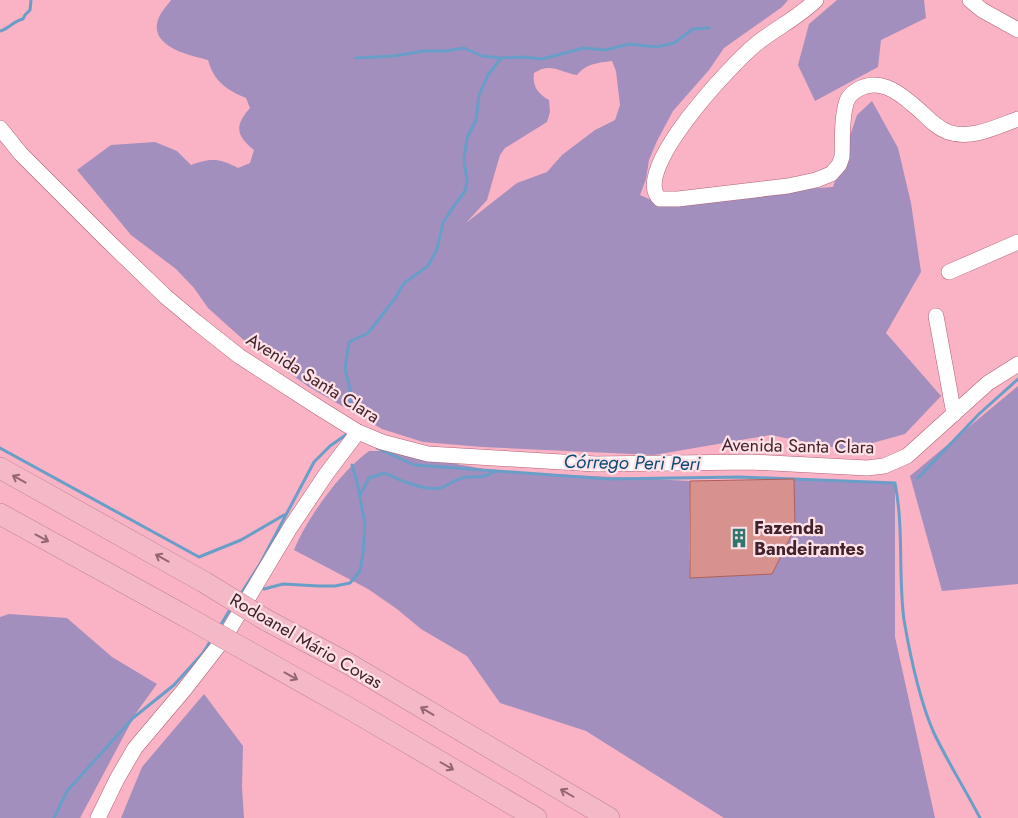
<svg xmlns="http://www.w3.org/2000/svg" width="1018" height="818" viewBox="0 0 1018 818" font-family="Jost,sans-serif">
<rect width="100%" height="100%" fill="#f9b3c4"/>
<g fill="#a28fbd" fill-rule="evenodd">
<path d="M171,0H788L782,7L724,48L709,70L673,111L657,141L649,160L646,179L640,195L651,200L833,187L857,115L872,101L898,148L911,203L921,272L886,333L941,396L905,434L847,450L770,435L654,455L483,447L423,442L382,429L309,387L247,343L208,308L194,288L176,269L131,235L77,170L111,145L155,142L177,151L191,165C211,158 219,158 238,168L250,163L254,150C235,135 235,125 250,108L246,98C227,90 214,82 208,60C192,56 153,48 157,24C158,15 166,7 171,0ZM612,61L616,71L620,105L615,120L595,130L562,155L547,172L517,183L466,223L487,200L500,155L505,148L547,122L550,112L549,100C538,94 532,86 534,73C551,62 559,72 577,75C587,63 598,63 612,61Z"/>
<polygon points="837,0 924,0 926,18 881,40 878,67 815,101 798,65 809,24"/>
<polygon points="1018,386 1018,584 942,591 910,476"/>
<path d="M369,451H384L495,471L690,481L689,548L690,578L772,574L795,528L794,479L895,483V637L935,818H724L586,731L500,703L467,656L421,629L397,609L368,589L294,550C307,518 341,471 369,451Z"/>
<polygon points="9,614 67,618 112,657 157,684 136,713 80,818 0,818 0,617"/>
<polygon points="204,694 243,746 242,787 244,818 121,818 142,767"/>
</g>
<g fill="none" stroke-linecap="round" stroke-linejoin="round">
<g stroke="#699ec8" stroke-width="3">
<path d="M0,31C9,29 13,21 23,19L25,15L30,10L31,0"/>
<polyline points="356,58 394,56 423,51 446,51 464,48 482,56 501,58 523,57 542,59 584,48 606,50 629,44 656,47 674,43 693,29 709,28"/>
<polyline points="351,408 350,389 345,369 349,342 368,333 396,297 404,283 428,266 437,249 443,223 451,210 465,191 467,182 464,159 467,138 476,120 479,95 488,75 501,58"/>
<polyline points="0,448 199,557 241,540 284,515"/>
<path d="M377,448L414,465L608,479L740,477L895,483C904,528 898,575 904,620C910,655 919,698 933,731C947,761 965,789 980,818"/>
<polyline points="918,478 979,414 1018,379"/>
<path d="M360,495L369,478L385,473C398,480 425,491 440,488C448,486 454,480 462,478C477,475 481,480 495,471"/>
<polyline points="264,589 283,584 319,586 335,586 350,583 360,571 363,554 365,524 357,482 352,465"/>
<polyline points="240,595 260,564 314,462 330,446 347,434"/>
<polyline points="220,626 231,608"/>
<polyline points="54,818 67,791 133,718 174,685 203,653 211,640"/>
</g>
</g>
<polygon fill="#d7928e" stroke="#ae5e5b" points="794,479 795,528 772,574 690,578 690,481"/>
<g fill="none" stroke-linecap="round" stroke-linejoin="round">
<defs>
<g id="minor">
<path d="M816,0C798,18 774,29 755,45C733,63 629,172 660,199H678L788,186L816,180L831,174L839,165L842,157C843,140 841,120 846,104C847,98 852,93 857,90C878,78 896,90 912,104C924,113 933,126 948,132C971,140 996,127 1018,119"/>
<polyline points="970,0 982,10 1018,30"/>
<polyline points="0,128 21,154 107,240 166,297 196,322 239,356 321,409 358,432 382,442 428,454 596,464 751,462 867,468 884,466 907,456 988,383 1018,364"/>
<polyline points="949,272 1018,242"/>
<polyline points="936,316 954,414"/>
<polyline points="98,818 117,779 135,748 184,690 223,640 290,528 327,473 358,432"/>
</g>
<g id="highway">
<polyline points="0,468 204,582"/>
<polyline points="0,514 183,615"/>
<polyline points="266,620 347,663 609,818"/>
<polyline points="249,652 352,710 536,818"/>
</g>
</defs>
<use href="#minor" stroke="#b16378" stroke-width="16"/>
<use href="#highway" stroke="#b78490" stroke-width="22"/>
<use href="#minor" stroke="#fff" stroke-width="15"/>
<use href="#highway" stroke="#f5b8c6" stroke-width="21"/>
<defs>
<g id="highway-bridge">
<polyline points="204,582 266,620"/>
<polyline points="183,615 249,652"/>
</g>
</defs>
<use href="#highway-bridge" stroke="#b78490" stroke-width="22" stroke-linecap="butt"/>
<use href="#highway-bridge" stroke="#f5b8c6" stroke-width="21"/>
</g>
<defs><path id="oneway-shaft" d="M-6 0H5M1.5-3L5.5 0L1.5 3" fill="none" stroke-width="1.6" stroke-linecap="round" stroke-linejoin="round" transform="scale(1.25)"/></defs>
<g stroke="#936671">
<use href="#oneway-shaft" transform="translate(19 479) rotate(-151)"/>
<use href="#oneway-shaft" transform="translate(42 538) rotate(28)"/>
<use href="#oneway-shaft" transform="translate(162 558) rotate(-151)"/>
<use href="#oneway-shaft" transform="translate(291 676) rotate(29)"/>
<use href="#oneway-shaft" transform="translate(427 711) rotate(-149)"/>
<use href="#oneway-shaft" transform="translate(447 766) rotate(30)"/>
<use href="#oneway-shaft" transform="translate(567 793) rotate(-150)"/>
</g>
<defs>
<symbol id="building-bare" viewBox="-9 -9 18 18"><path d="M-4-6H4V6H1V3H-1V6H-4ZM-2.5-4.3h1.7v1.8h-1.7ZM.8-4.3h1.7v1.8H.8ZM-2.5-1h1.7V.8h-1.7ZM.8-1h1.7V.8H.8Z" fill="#30766d" stroke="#fee2e8" stroke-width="2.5" paint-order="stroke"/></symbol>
</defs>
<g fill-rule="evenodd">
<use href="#building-bare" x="725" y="524" width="28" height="28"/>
</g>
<g text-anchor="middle" stroke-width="4.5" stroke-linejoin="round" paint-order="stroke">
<g font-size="18" fill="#43222b" stroke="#fee2e8">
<text transform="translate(313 378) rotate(32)" y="6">Avenida Santa Clara</text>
<text transform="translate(798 446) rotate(1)" y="6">Avenida Santa Clara</text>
<text transform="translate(306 641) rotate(30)" y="6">Rodoanel Mário Covas</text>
</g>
<g font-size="18" font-weight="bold" fill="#43222b" stroke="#fee2e8" text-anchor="start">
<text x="754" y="534">Fazenda<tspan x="754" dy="21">Bandeirantes</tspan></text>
</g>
<g font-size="19" font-style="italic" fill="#0c4c75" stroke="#fee2e8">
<text transform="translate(632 462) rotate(1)" y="7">Córrego Peri Peri</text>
</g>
</g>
</svg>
